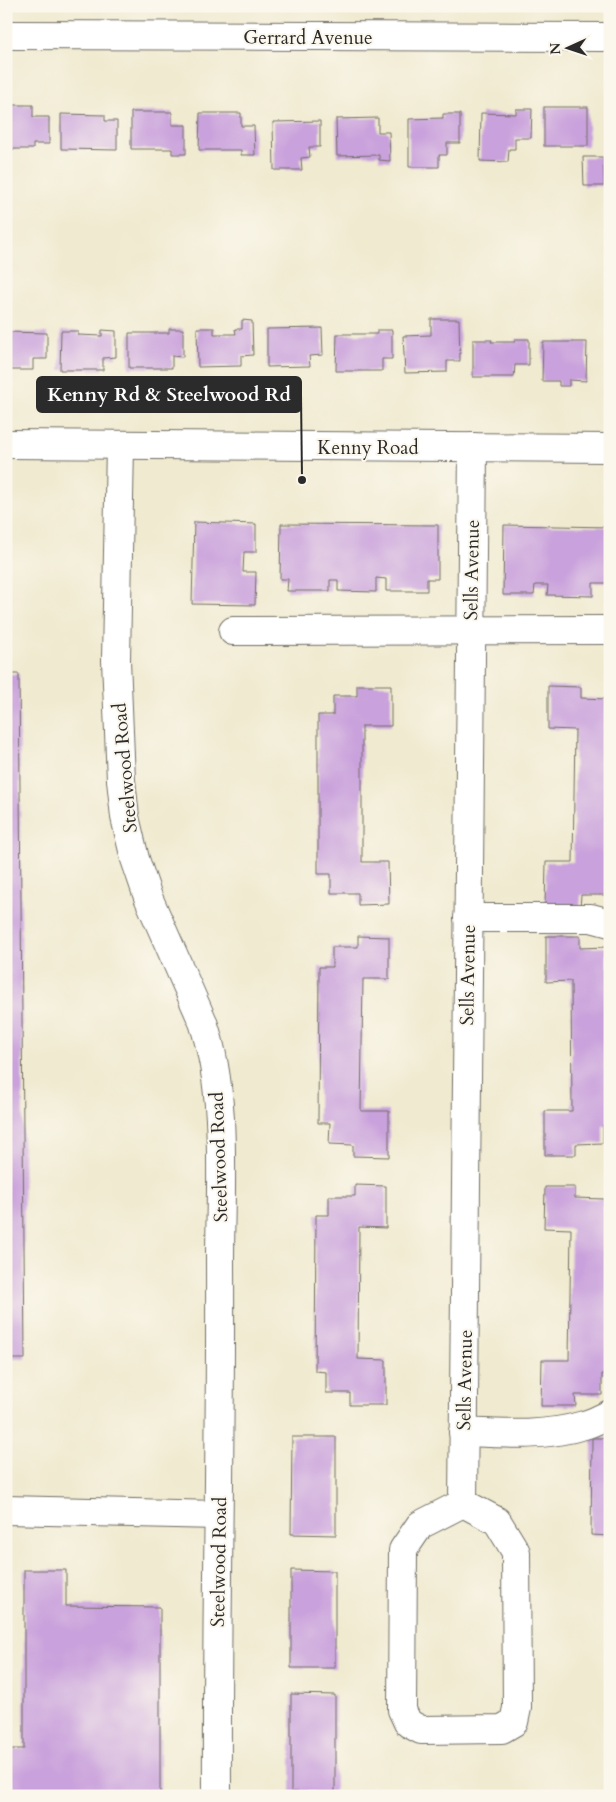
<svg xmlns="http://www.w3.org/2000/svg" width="616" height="1802" viewBox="0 0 616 1802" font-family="Cardo,serif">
<rect width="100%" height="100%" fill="#fbf7ec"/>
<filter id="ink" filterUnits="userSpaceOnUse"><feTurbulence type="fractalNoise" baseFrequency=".02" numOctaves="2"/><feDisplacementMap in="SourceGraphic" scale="10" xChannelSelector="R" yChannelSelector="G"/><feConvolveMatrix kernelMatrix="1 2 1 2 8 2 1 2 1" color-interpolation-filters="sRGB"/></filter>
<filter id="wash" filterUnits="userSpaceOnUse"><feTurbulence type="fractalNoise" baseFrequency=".0096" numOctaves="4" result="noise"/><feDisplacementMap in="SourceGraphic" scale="20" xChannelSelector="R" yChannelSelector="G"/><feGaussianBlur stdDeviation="1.12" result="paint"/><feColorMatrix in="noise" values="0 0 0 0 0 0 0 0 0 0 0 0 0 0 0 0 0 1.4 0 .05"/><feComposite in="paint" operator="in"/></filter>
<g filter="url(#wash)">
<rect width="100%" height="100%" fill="#f0ead0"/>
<g id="blocks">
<g fill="#c9a1dc">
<polygon points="6,105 33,105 33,117 49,117 49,144 33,144 33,149 6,149"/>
<rect x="544" y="107" width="44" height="39"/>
<polygon points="516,109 532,109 531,138 515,138 515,149 509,149 508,162 480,161 481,113 516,114"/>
<polygon points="131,112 172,112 172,125 186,125 186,154 172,154 172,149 131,149"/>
<polygon points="200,113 241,113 241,126 254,126 255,155 241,155 241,150 199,150"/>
<polygon points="61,114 105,115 105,121 117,121 117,150 61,149"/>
<polygon points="443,114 460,114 460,143 447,143 447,155 439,155 439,167 409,167 409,119 443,118"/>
<polygon points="378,118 378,132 389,132 390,161 379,160 379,155 337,156 336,119"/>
<polygon points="320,121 320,147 309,147 310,157 301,158 302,170 274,170 273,122"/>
<polygon points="583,157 603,157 604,186 584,186"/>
<polygon points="431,319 459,319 460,361 447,361 447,372 405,373 403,336 431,335"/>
<polygon points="242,320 252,321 253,355 241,356 241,366 198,367 197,328 214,328 214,334 236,334 235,329 242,329"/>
<polygon points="322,328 323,355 309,356 310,366 267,367 267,329"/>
<polygon points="169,329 183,329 183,357 172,356 172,368 129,368 129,333 169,333"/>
<polygon points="102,330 116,331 116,357 103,358 103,370 60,370 61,331 78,331 78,335 102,336"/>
<polygon points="377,330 392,330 392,359 382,359 382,371 336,371 337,334 377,334"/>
<polygon points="6,332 47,333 47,359 33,359 33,370 6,370"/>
<polygon points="515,339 529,339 529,365 515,365 514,377 473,377 473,340 492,340 491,342 515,342"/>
<polygon points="543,342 587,342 586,381 569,380 569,386 559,386 559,381 542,381"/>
<polygon points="194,522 256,524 256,552 244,552 243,572 256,572 255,605 192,604"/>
<polygon points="281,524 438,525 438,579 427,579 427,591 386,591 386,579 376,578 376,592 338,591 338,580 330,580 330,591 287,591 288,579 280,579"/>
<polygon points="504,525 610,527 610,595 607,595 607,583 593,583 593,596 547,595 548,585 535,585 534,595 503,595"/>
<polygon points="6,674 19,674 25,1359 6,1359"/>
<polygon points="357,685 391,685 391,726 362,726 362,862 388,862 389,904 358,905 358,893 331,893 331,874 318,874 318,715 333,715 333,696 357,696"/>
<polygon points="548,686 581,687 581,698 607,699 607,717 610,717 610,875 606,875 606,895 581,895 580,908 545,907 546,862 573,862 575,730 548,729"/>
<polygon points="358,936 389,937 389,979 363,979 361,1111 389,1111 389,1157 353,1156 353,1145 329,1144 330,1123 318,1123 319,967 332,967 332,947 358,947"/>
<polygon points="546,936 580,936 580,948 607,947 607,967 610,967 610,1125 603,1125 603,1143 576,1144 576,1155 545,1155 545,1111 572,1111 571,981 546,982"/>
<polygon points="355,1185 386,1186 386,1228 359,1227 358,1359 386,1360 386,1405 350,1405 350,1393 326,1393 326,1372 315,1371 316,1215 329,1215 329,1196 355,1196"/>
<polygon points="545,1187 575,1187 575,1198 604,1199 604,1216 610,1217 610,1374 602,1374 602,1395 575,1395 576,1406 541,1406 542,1360 569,1360 571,1229 544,1228"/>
<polygon points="292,1437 336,1437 336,1535 291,1534"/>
<polygon points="592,1438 610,1438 610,1536 591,1535"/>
<polygon points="24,1570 66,1570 66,1606 160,1607 160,1796 6,1796 6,1749 24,1749"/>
<polygon points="291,1570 335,1571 335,1668 291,1668"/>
<polygon points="291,1694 335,1695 335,1792 291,1792"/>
</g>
</g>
</g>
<g filter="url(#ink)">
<use href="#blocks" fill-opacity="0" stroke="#706e65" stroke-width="1"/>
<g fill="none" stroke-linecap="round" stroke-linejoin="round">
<defs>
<g id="minor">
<polyline points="6,35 610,37"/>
<polyline points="6,444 610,448"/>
<path d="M120,445L116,660L121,780L125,817L135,859L148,897L203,1022C228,1095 220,1185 220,1262C221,1440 216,1618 217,1796"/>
<polyline points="233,631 610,630"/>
<polyline points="468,918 591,918 610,923"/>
<path d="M463,1432C504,1434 545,1437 584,1425C593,1423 601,1418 610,1414"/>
<polyline points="463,1503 473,447"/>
<polygon points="463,1503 497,1521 516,1552 517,1708 514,1722 502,1729 421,1730 408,1723 402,1710 403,1550 420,1525"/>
<polyline points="6,1510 218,1515"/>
</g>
</defs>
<use href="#minor" stroke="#706e65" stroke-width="30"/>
<use href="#minor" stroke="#fff" stroke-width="28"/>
</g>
</g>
<g text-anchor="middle" stroke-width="4" stroke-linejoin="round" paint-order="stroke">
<g font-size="19" fill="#2b2b2b" stroke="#fbf7ec">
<text x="308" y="44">Gerrard Avenue</text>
<text x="368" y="454">Kenny Road</text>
<text transform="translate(471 570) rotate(-89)" y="7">Sells Avenue</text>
<text transform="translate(124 768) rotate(-95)" y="7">Steelwood Road</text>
<text transform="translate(467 975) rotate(-89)" y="7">Sells Avenue</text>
<text transform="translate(218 1157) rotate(-92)" y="7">Steelwood Road</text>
<text transform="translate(464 1380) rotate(-89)" y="7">Sells Avenue</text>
<text transform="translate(218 1562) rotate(-89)" y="7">Steelwood Road</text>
</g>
</g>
<path fill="none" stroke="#2b2b2b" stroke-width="2" d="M302 480L301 394"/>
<circle fill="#2b2b2b" stroke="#fbf7ec" stroke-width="2" cx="302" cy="480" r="5"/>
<rect fill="#2b2b2b" stroke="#2b2b2b" stroke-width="2" x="37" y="377" width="264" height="35" rx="5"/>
<g font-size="20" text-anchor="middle" font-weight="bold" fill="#fff">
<text x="169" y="401">Kenny Rd &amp; Steelwood Rd</text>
</g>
<rect width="616" height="1802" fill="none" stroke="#fbf7ec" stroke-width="25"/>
<g transform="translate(568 48) rotate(267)" stroke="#fbf7ec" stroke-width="4" paint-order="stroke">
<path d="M0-4L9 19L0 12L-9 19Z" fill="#2b2b2b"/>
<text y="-8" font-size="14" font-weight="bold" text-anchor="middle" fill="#2b2b2b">N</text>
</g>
</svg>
